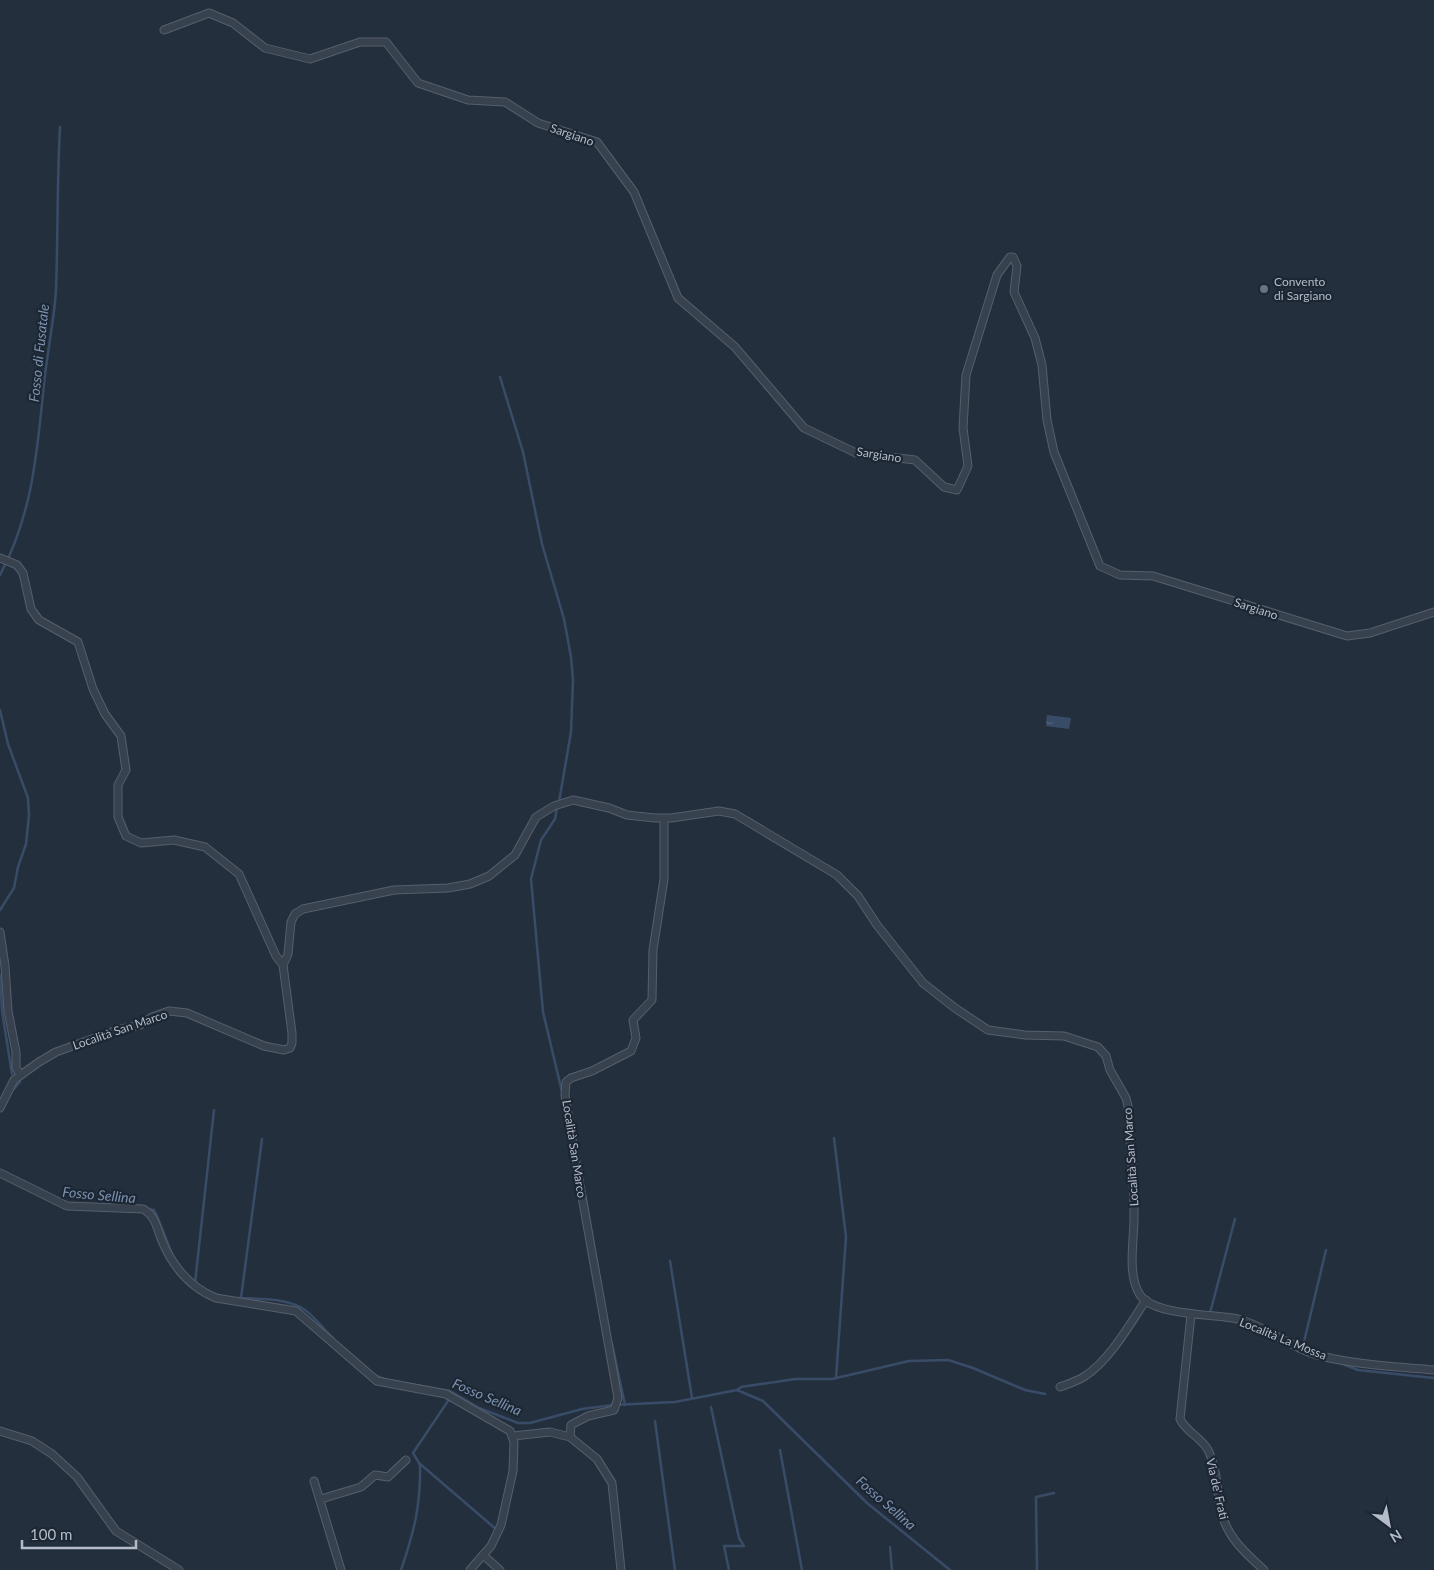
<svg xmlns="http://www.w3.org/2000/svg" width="1434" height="1570" viewBox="0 0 1434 1570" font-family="Lato,sans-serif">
<defs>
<pattern id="water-ripples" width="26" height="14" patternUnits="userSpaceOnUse" patternTransform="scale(1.25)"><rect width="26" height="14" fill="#394c67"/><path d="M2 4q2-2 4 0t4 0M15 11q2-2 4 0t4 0" fill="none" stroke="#53647b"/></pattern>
</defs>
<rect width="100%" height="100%" fill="#242f3e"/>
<polygon fill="url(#water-ripples)" points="1047,715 1071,718 1069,729 1046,726"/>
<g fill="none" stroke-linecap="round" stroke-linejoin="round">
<g stroke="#394c67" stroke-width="2.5">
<polyline points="500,377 523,452 542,544 564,619 571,657 573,680 571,732 559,802"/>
<path d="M0,575C33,513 37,452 44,384C47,353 54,322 56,290C58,236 57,181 60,127"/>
<polyline points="0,710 8,744 28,798 29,815 26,844 18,867 14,888 0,910"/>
<polyline points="557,808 555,819 541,840 531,879 543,1012 563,1096"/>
<polyline points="0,975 2,1011 12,1074"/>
<polyline points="11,1092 20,1082"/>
<polyline points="834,1138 846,1237 836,1378"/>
<polyline points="585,1194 602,1292"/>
<polyline points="147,1209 154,1210 157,1216 172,1254"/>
<polyline points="670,1261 692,1398"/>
<polyline points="195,1283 214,1110"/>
<path d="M239,1298C259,1299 288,1298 305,1310C315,1317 324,1330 333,1338"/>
<polyline points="241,1298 262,1139"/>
<polyline points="1212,1313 1210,1313 1235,1219"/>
<polyline points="1288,1338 1303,1346"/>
<polyline points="612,1344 625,1405"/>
<polyline points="1303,1346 1326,1250"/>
<polyline points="1340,1363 1358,1370 1434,1378"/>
<polyline points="374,1375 387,1380 450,1391 479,1408 518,1423 530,1423 582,1409 613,1405 675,1402 737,1390 763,1401 867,1503 950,1570"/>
<polyline points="737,1390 741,1387 795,1379 832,1379 909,1361 948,1360 973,1368 1025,1390 1045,1394"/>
<polyline points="450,1398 413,1453 419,1463 497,1530"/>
<polyline points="711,1407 739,1538 744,1546 724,1546 729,1570"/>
<polyline points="655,1421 675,1570"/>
<polyline points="780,1450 802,1570"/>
<polyline points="890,1547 892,1570"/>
<path d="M401,1570C414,1532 421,1505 420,1464"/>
<polyline points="1037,1570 1036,1497 1054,1493"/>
</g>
<defs>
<g id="minor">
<polyline points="164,30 209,13 233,23 265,48 310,59 360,42 386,42 418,83 468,100 505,102 538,123 597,142 634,192 678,298 735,347 804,428 856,453 915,460 944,487 957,490 968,466 963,428 966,375 997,275 1010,257 1013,257 1017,266 1014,292 1035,338 1042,365 1047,420 1054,452 1100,566 1120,575 1153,576 1347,636 1370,633 1434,612"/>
<polyline points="0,558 17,565 23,573 31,609 39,620 78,642 93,689 105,714 121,736 126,770 118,785 118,817 126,836 141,843 174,840 205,847 239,874 276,956 283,965"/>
<polyline points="0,932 5,966 8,1011 16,1052 16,1068 20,1074"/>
<path d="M0,1108L14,1080L39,1062L56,1052L117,1030L140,1025L152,1017L169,1011L187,1013L264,1046L284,1050L290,1048L292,1043V1033L283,965L288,954L291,922L295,914L303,909L394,890L448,888L470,884L489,876L515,855L536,817L554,806L573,800L609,808L627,815L655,818H671L719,811L735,814L837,875L858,896L877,925L923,983L955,1008L988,1030L1025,1035L1064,1036L1098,1047L1106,1056L1110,1070L1126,1098L1128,1106C1130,1142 1134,1177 1134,1213C1135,1237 1126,1273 1140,1295C1154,1316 1216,1314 1238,1319C1269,1327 1294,1351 1325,1357C1361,1365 1397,1367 1434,1370"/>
<path d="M0,1173L67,1206L143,1209C156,1216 157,1229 162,1241C173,1267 189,1287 216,1298L296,1311L377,1381L446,1394L510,1431L514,1442L513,1471L501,1525L491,1546L470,1570"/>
<path d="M1191,1315L1180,1419C1186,1432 1201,1437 1208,1450C1217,1468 1217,1489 1220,1507C1225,1535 1244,1552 1264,1570"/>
<path d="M1060,1387C1068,1384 1078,1381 1085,1376C1109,1361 1130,1324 1146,1300"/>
<polyline points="0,1431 32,1441 52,1454 77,1477 116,1531 179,1570"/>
<polyline points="513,1436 550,1432 570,1437 597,1459 612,1483 621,1570"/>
<polyline points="570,1437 571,1425 588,1416 614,1410 618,1398 576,1163 565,1095 566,1082 571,1078 592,1071 631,1051 636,1038 633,1020 652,1000 653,950 664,879 664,818"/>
<polyline points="314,1481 341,1570"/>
<polyline points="321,1499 361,1487 375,1475 388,1477 406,1460"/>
<polyline points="483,1555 500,1570"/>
</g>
</defs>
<use href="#minor" stroke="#565f6c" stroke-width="9"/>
<use href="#minor" stroke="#38414e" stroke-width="7"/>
</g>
<circle fill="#6b7280" stroke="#1d2633" stroke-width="2" cx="1264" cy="289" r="5"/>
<g text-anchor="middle" stroke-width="4.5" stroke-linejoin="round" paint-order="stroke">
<g font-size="12" fill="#b4bcc9" stroke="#1d2633">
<text transform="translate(572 135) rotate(19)" y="4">Sargiano</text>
<text transform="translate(879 455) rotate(9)" y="4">Sargiano</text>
<text transform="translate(1256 609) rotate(18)" y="4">Sargiano</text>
<text transform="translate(120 1030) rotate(-19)" y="4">Località San Marco</text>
<text transform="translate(574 1149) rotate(81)" y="4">Località San Marco</text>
<text transform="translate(1131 1157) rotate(-94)" y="4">Località San Marco</text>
<text transform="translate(1283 1339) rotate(22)" y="4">Località La Mossa</text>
<text transform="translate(1217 1489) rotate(77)" y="4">Via de' Frati</text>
</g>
<g font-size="12" fill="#b4bcc9" stroke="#1d2633" text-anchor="start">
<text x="1274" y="286">Convento<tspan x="1274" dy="14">di Sargiano</tspan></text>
</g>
<g font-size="14" font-style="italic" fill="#7c92b1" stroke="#1d2633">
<text transform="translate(39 353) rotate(-84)" y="5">Fosso di Fusatale</text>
<text transform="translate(99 1195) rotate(5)" y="5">Fosso Sellina</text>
<text transform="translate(487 1397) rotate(23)" y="5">Fosso Sellina</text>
<text transform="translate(886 1503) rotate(41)" y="5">Fosso Sellina</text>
</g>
</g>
<g transform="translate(1389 1525) rotate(148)" stroke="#1d2633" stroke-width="4" paint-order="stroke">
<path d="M0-4L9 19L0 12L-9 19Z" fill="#b4bcc9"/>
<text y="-8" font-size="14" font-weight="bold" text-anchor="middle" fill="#b4bcc9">N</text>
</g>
<path d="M22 1540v8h114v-8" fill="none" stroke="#b4bcc9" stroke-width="2.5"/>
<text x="30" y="1540" font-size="15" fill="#b4bcc9" stroke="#1d2633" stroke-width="4" paint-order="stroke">100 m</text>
</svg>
